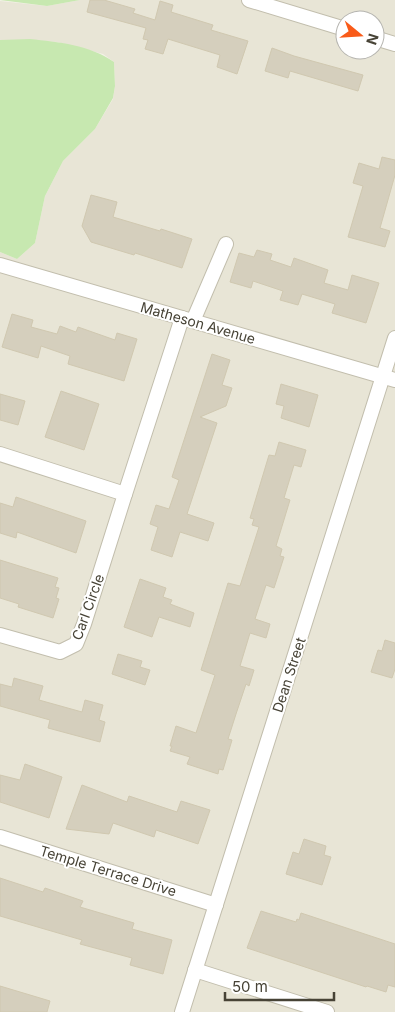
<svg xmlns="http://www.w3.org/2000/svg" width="395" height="1012" viewBox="0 0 395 1012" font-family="Inter,sans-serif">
<rect width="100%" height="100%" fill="#f4f2e8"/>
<path fill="#e8e5d6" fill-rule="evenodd" d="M80,0H395V1012H0V252L17,259L35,243L45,196L63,161L95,129L113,99L115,86L114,62L103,54L57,42L0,40V1L47,6ZM345,20H375V50H345Z"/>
<g fill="#c7e8b0">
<polygon points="0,0 80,0 47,6"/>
<path d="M30,39C58,42 90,45 114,62L115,86L113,98L95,129L63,161L45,196L35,243L17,259L0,252V40Z"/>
</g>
<g fill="#d5cfbd" stroke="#d0c8b0">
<polygon points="90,0 104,0 135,9 133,13 155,20 160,1 173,5 171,12 213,25 211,30 248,41 237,74 217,67 220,55 168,39 163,54 145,49 148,40 143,39 146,28 87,12"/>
<polygon points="272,48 294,56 363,75 358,91 290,71 288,78 265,71"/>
<polygon points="382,157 395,160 395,175 380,228 390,231 385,247 348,237 363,186 353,183 359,163 379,169"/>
<polygon points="91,195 117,202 113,217 160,231 161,229 192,239 182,268 135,253 134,255 91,242 82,226"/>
<polygon points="257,250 272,254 270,260 291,267 294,258 328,270 324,283 348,290 352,275 379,283 366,323 332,313 335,304 302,294 298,305 280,300 283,291 253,281 251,288 230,282 239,253 254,257"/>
<polygon points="12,314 33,320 31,327 57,334 60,326 76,332 78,327 115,340 117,333 137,339 124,381 68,364 70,356 41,346 38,358 2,347"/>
<polygon points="212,354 230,360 222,385 232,388 226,406 200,417 217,423 187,514 214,523 208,541 180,532 172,557 151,550 158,527 150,524 156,505 169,509 179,480 172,477"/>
<polygon points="281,384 318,395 309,427 281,418 284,406 276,404"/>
<polygon points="61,391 99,404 84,450 45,437"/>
<polygon points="0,394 25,401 18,425 0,420"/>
<polygon points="279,442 306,450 301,467 294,465 284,498 290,500 276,546 282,549 280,556 284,557 274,588 266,585 255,619 270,624 266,638 250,633 240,666 254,670 249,686 246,684 236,714 228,739 232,740 223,770 219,769 218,774 187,764 190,757 170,751 172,746 170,746 176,726 196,733 215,675 201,670 228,583 240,586 259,527 252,525 254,519 250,518 269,455 275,456"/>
<polygon points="16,497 86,521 76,553 17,532 16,538 0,533 0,503 13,507"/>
<polygon points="0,560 58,578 55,587 59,588 56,598 59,599 53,618 18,607 19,604 0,598"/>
<polygon points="140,579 166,588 163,597 172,600 170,604 194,613 190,627 159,617 152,637 124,627"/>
<polygon points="385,640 395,643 395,669 392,678 371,672 378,650 382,651"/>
<polygon points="118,654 142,661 140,667 150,670 145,685 112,674"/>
<polygon points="14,678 43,686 39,700 82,712 85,700 103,705 99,720 105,722 100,742 48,728 50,720 0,706 0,684 12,687"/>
<polygon points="25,764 62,777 49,818 0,802 0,775 20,780"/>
<polygon points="82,785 127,802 129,796 177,812 181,801 210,810 198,844 156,830 154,837 113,823 109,834 66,829"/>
<polygon points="304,839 326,846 324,855 331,857 322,885 286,874 293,852 299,854"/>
<polygon points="0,878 43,892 45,888 83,901 80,907 134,923 132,929 172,940 163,974 130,965 132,958 80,944 82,940 0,916"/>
<polygon points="261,911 296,922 297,919 299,920 301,913 395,944 395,987 388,985 386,992 367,986 366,987 247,948"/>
<polygon points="0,986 50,1001 47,1012 0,1012"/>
</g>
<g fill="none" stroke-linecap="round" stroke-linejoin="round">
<defs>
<g id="street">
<polyline points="249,0 345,29"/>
<polyline points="375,38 395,44"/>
<polyline points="0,265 395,380"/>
<polyline points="193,321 226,244"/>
<polyline points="0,454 125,494 84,624 76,644 60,652 0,635"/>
<polyline points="125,494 182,318"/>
<polyline points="0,837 216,905"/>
<polyline points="195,970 327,1012"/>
<polyline points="182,1012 395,338"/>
</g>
</defs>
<use href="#street" stroke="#c2bead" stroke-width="16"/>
<use href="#street" stroke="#fff" stroke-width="14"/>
</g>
<g text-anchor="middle" stroke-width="4" stroke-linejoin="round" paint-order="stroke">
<g font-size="14" fill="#474336" stroke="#fff">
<text transform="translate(198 323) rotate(16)" y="5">Matheson Avenue</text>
<text transform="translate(88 607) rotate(-70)" y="5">Carl Circle</text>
<text transform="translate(289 675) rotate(-72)" y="5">Dean Street</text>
<text transform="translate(108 871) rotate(17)" y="5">Temple Terrace Drive</text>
</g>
</g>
<g transform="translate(360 35) rotate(108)"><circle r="24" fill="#ffffff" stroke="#b5b4af"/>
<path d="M0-4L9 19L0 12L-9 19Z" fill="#f95b19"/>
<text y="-8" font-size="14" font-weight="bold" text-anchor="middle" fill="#474336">N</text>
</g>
<path d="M225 992v8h109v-8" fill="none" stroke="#474336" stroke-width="2.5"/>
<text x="232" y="992" font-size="15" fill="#474336" stroke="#ffffff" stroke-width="4" paint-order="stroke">50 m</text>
</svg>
